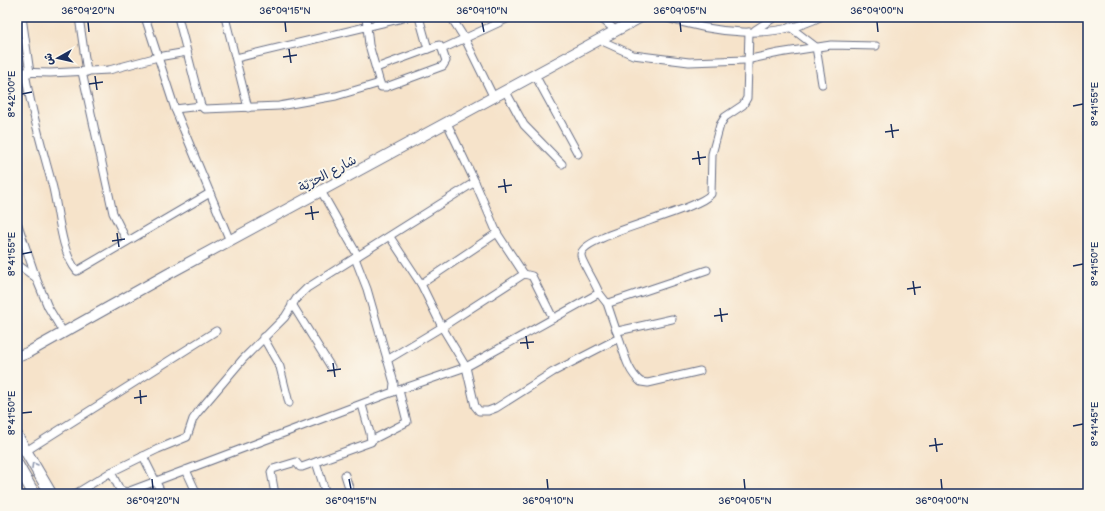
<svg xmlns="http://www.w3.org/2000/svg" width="1105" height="511" viewBox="0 0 1105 511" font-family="'Balsamiq Sans','Playpen Sans Arabic',sans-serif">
<rect width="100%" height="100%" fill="#fbf7ec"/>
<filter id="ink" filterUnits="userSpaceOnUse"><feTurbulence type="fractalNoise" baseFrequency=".025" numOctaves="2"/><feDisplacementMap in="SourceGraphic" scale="8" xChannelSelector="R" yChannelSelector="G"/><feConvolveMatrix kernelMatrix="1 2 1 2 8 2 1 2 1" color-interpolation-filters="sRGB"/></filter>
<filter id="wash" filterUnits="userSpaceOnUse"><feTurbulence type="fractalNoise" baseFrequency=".012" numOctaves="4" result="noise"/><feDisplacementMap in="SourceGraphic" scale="16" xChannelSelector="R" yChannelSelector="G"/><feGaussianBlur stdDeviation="0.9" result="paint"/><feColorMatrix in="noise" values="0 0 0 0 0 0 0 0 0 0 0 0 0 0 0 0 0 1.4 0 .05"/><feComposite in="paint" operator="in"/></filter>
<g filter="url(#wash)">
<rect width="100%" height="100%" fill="#f6e3ca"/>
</g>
<g filter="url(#ink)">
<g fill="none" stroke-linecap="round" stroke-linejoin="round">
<defs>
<polyline id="service" points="17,493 18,494"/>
<g id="minor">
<polyline points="22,17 30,73"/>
<polyline points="79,17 87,72"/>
<polyline points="145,17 175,109 230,241"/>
<polyline points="178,17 201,106"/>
<polyline points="225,17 248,108"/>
<polyline points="366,17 369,45 380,83"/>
<polyline points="451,17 465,39 494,98"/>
<polyline points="600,17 616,31"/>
<path d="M664,17C713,33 772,41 820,17"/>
<polyline points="790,27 816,47 822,84"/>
<polyline points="755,30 775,17"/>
<polyline points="600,40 633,55 689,62 746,60 779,53 831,45 876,46"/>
<polyline points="428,49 439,45 442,49"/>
<polyline points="236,58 407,17"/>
<polyline points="376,68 428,49 419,17"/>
<polyline points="17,72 50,73 109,70 158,57 187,52"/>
<path d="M25,72C31,111 42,147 52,184C59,210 60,251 77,271L210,193"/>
<polyline points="82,72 113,213 127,241"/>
<polyline points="535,75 578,154"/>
<polyline points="506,92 524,125 562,164"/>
<polyline points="175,109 201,106 204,109 279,106 336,96 380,83 381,87 386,87 443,66 446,61 442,49 511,17"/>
<polyline points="475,182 497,233 524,274"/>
<polyline points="321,191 358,256"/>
<polyline points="17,222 36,278"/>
<polyline points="390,237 421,284 442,327 466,367 475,406 479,411 488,411 496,408 553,372 619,338"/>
<polyline points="17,264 36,278 48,307 63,332"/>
<polyline points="421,284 497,233"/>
<path d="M599,293C596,284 581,261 581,255C580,235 694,213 711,194L712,154L720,125L725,117L743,105L747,98L749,32"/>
<polyline points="607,303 616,330 618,331 672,319"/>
<polyline points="292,304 331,367"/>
<path d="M616,330C623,347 626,371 641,382L648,383L700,371"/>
<polyline points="263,337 280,367 289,403"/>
<polyline points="387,360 442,327 524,274 532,276 553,318"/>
<polyline points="393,392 466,367 599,293 606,302 609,303 707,270"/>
<polyline points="372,440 407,422 399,390"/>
<polyline points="26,451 216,331"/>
<polyline points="143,456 162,494"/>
<polyline points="316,462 326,494"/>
<polyline points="186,470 197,494"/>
<polyline points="111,472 120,490 127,492 393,392 394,383 367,289 355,258"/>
<polyline points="345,475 351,494"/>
<polyline points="75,494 111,472 158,449 187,437 193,419 198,412 243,359 285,317 296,299 307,288 475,182 447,123"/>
<polyline points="275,494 271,472 273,469 296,462 300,467 302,467 371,442 370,433 362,405"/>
</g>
<polyline id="secondary" points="17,357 27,353 168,274 641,17"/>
<g id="primary">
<polyline points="17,436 51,494"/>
<polyline points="17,464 34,494"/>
</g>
</defs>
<use href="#service" stroke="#686e84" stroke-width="5.5"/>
<use href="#minor" stroke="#686e84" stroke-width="9"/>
<use href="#secondary" stroke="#686e84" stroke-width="12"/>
<use href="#primary" stroke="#686e84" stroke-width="13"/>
<use href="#service" stroke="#fff" stroke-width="3.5"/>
<use href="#minor" stroke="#fff" stroke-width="7"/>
<use href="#secondary" stroke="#fff" stroke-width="10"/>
<use href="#primary" stroke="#fff" stroke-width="11"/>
</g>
<defs><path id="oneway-chevron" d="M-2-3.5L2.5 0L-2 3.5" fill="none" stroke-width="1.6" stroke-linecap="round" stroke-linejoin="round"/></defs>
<use stroke="#8d97ae" href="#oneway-chevron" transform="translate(34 465) rotate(-120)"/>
</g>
<path fill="none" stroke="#1b2f5e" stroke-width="1.5" d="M88,22L89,32M285,22L286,32M482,22L484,32M680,22L681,32M877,22L878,32M289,49L291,63M283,57L297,55M95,76L97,90M89,84L103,82M22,94L32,92M1073,106L1083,104M891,124L893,138M885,132L899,130M698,151L700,165M692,159L706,157M504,179L506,193M498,187L512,185M311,206L313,220M305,214L319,212M117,233L119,247M112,241L125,239M22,254L32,252M1073,266L1083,264M913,281L915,295M907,289L921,287M720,308L722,322M714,316L728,314M526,336L528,349M520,343L534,342M333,363L335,377M327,371L341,369M140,390L141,404M134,398L147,396M22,413L32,412M1073,426L1083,424M935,438L937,452M929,446L943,444M152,479L153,489M349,479L351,489M547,479L548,489M744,479L745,489M941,479L942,489"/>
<g text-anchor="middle" stroke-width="4" stroke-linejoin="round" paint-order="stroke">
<g font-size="13" fill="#1b2f5e" stroke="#fbf7ec">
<text transform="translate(327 173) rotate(-28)" y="5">شارع الحرّيّة</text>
</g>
</g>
<rect width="1105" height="511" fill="none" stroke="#fbf7ec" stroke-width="44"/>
<g transform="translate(58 58) rotate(262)" stroke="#fbf7ec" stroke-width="3" paint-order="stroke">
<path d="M0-3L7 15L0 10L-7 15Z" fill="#1b2f5e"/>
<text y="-6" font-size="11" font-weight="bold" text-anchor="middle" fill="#1b2f5e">ش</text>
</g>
<rect x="22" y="22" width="1061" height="467" fill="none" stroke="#1b2f5e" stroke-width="1.5"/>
<g font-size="10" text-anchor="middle" fill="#1b2f5e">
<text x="88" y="14">36°09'20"N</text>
<text x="285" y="14">36°09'15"N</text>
<text x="482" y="14">36°09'10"N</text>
<text x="680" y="14">36°09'05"N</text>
<text x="877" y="14">36°09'00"N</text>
<text transform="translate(11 94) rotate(-90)" y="4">8°42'00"E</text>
<text transform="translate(1094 104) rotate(-90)" y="4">8°41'55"E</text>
<text transform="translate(11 254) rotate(-90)" y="4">8°41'55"E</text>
<text transform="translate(1094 264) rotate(-90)" y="4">8°41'50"E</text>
<text transform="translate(11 413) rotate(-90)" y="4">8°41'50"E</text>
<text transform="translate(1094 424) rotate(-90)" y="4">8°41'45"E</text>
<text x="153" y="504">36°09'20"N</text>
<text x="351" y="504">36°09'15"N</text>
<text x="548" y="504">36°09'10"N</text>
<text x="745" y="504">36°09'05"N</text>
<text x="942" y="504">36°09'00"N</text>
</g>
</svg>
